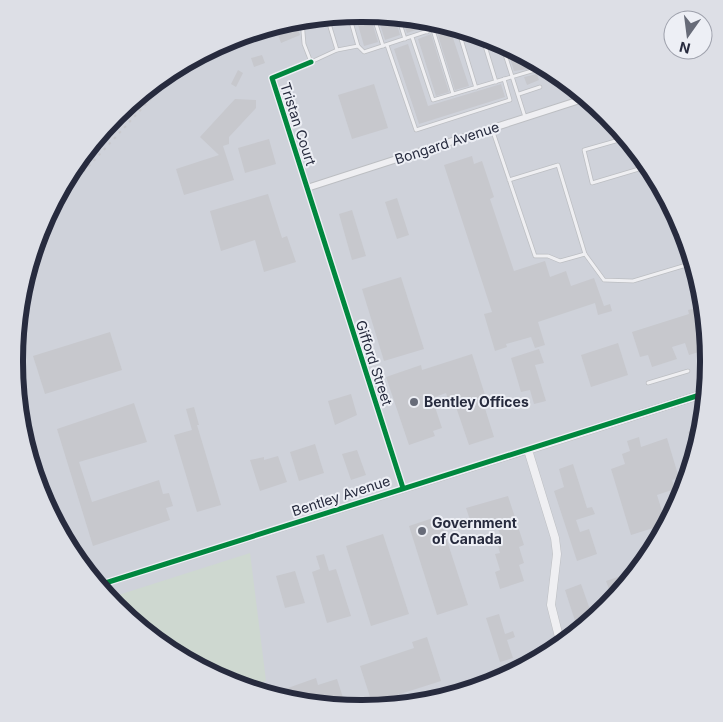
<svg xmlns="http://www.w3.org/2000/svg" width="723" height="722" viewBox="0 0 723 722" font-family="Inter,sans-serif">
<rect width="100%" height="100%" fill="#dfe1e5"/>
<circle fill="#cfd2da" cx="362" cy="361" r="346"/>
<polygon fill="#ced8d0" points="250,553 266,681 246,687 228,682 168,650 116,606 109,598"/>
<g fill="#c7c8cd">
<polygon points="355,14 370,15 378,42 364,46"/>
<polygon points="377,15 395,17 400,35 385,40"/>
<polygon points="402,18 420,20 422,28 407,33"/>
<polygon points="295,20 300,35 281,43 275,26"/>
<polygon points="449,26 469,86 455,90 437,32"/>
<polygon points="431,34 449,92 436,96 418,39"/>
<polygon points="408,44 428,106 501,84 505,97 419,124 394,49"/>
<polygon points="506,46 523,56 528,69 514,71"/>
<polygon points="262,55 265,63 254,67 251,58"/>
<polygon points="238,70 243,73 236,87 231,84"/>
<polygon points="537,74 539,80 527,85 524,77"/>
<polygon points="374,84 388,128 352,139 338,95"/>
<polygon points="235,99 256,100 256,108 229,137 229,144 223,146 234,180 184,195 176,169 219,155 200,137"/>
<polygon points="269,139 276,164 245,173 238,148"/>
<polygon points="472,156 474,164 482,161 494,197 490,199 514,271 545,261 550,277 566,271 571,286 594,278 604,306 610,304 612,311 598,315 595,303 538,322 545,345 535,348 531,337 506,344 507,347 495,351 484,314 492,312 444,165"/>
<polygon points="268,194 282,238 287,236 296,262 264,272 255,240 221,251 210,211"/>
<polygon points="397,198 409,235 397,239 385,202"/>
<polygon points="352,210 366,256 352,260 339,214"/>
<polygon points="401,277 424,349 384,361 362,289"/>
<polygon points="703,306 708,349 689,355 685,343 672,347 677,359 652,367 648,355 640,357 632,332 689,314 688,310"/>
<polygon points="110,332 122,370 45,394 33,356"/>
<polygon points="618,343 628,375 591,387 581,355"/>
<polygon points="539,349 544,363 535,365 546,401 534,404 530,390 521,392 511,358"/>
<polygon points="472,354 486,398 482,399 494,437 469,445 456,407 451,409 446,393 432,398 442,428 433,431 435,436 409,445 386,377 421,365 422,370"/>
<polygon points="351,394 357,415 335,425 328,401"/>
<polygon points="134,403 147,442 79,462 92,502 159,480 163,494 169,493 173,506 166,508 170,520 93,546 57,429"/>
<polygon points="194,407 199,425 197,425 221,505 197,512 174,435 192,430 186,409"/>
<polygon points="702,428 702,429 694,454 688,432"/>
<polygon points="639,437 641,447 667,438 679,478 672,480 675,489 657,495 666,524 631,535 611,469 625,464 622,454 630,451 627,441"/>
<polygon points="315,444 324,473 299,481 290,452"/>
<polygon points="357,450 366,475 351,480 342,454"/>
<polygon points="278,456 287,482 260,491 250,460 264,457 264,460"/>
<polygon points="573,464 587,508 592,507 595,514 576,520 580,532 589,529 597,554 577,561 554,491 564,487 559,469"/>
<polygon points="508,496 524,545 519,547 524,563 519,565 524,581 500,589 495,572 500,570 495,554 500,553 495,536 500,534 497,527 486,521 472,526 466,508"/>
<polygon points="439,516 468,605 437,615 409,526"/>
<polygon points="383,534 409,614 371,626 346,546"/>
<polygon points="324,554 329,571 336,569 351,616 327,623 312,572 320,569 316,556"/>
<polygon points="295,571 305,603 285,608 276,576"/>
<polygon points="636,571 629,579 613,600 606,581"/>
<polygon points="581,584 593,618 578,630 565,590"/>
<polygon points="499,614 505,634 513,631 515,637 507,640 513,658 500,662 486,618"/>
<polygon points="427,637 441,681 372,703 360,666 414,648 412,642"/>
<polygon points="316,678 318,685 337,679 346,707 289,700 285,689"/>
</g>
<g fill="none" stroke-linecap="round" stroke-linejoin="round">
<defs>
<g id="service">
<polyline points="349,15 358,46"/>
<polyline points="373,15 383,46"/>
<polyline points="398,17 405,39"/>
<polyline points="302,20 304,44 311,62 337,50 327,17"/>
<polyline points="423,20 427,32"/>
<polyline points="458,29 476,88"/>
<polyline points="433,30 453,94"/>
<polyline points="482,36 496,82"/>
<polyline points="412,37 433,100 535,70 531,60"/>
<polyline points="387,45 416,130 510,100 504,79"/>
<polyline points="502,45 525,117"/>
<polyline points="337,50 358,46 364,52 446,25"/>
<polyline points="519,94 540,87"/>
<polyline points="492,129 535,256 548,256 560,261 585,254 558,165 509,180"/>
<polyline points="626,138 584,150 592,183 649,166"/>
<polyline points="585,254 604,280 633,281 693,263"/>
<polyline points="648,383 688,371"/>
</g>
<g id="minor">
<polyline points="311,62 272,78 403,488"/>
<polyline points="307,188 586,98"/>
<polyline points="99,585 528,450"/>
</g>
<polyline id="tertiary" points="561,645 551,605 557,554 555,538 528,450 706,393"/>
</defs>
<use href="#service" stroke="#bcbec2" stroke-width="4.5"/>
<use href="#minor" stroke="#bcbec2" stroke-width="8"/>
<use href="#tertiary" stroke="#bcbec2" stroke-width="9"/>
<use href="#service" stroke="#efeff2" stroke-width="3"/>
<use href="#minor" stroke="#efeff2" stroke-width="6"/>
<use href="#tertiary" stroke="#efeff2" stroke-width="8"/>
<polyline stroke="#c9c9cd" stroke-width="2" stroke-dasharray="2.5 5" stroke-linecap="butt" points="53,205 181,66"/>
<defs>
<g id="cycleway">
<polyline points="311,62 272,78 403,488"/>
<polyline points="99,585 706,393"/>
</g>
</defs>
<use href="#cycleway" stroke="#edeff5" stroke-width="8"/>
<use href="#cycleway" stroke="#00873e" stroke-width="5"/>
</g>
<g fill="#676b78" stroke="#edeff5" stroke-width="2">
<circle cx="414" cy="402" r="5"/>
<circle cx="422" cy="531" r="5"/>
</g>
<g text-anchor="middle" stroke-width="4" stroke-linejoin="round" paint-order="stroke">
<g font-size="14" fill="#272b3e" stroke="#edeff5">
<text transform="translate(298 124) rotate(72)" y="5">Tristan Court</text>
<text transform="translate(447 143) rotate(-18)" y="5">Bongard Avenue</text>
<text transform="translate(374 363) rotate(72)" y="5">Gifford Street</text>
<text transform="translate(341 496) rotate(-18)" y="5">Bentley Avenue</text>
</g>
<g font-size="14" font-weight="bold" fill="#272b3e" stroke="#edeff5" text-anchor="start">
<text x="424" y="407">Bentley Offices</text>
<text x="432" y="528">Government<tspan x="432" dy="16">of Canada</tspan></text>
</g>
</g>
<path d="M0 0H723V722H0ZM361 22H362A338 338 0 0 1 700 360V362A338 338 0 0 1 362 700H361A338 338 0 0 1 23 362V360A338 338 0 0 1 361 22Z" fill="#dddfe6" fill-rule="evenodd"/>
<path fill="none" stroke="#272b3e" stroke-width="6" d="M361 22H362A338 338 0 0 1 700 360V362A338 338 0 0 1 362 700H361A338 338 0 0 1 23 362V360A338 338 0 0 1 361 22Z"/>
<g transform="translate(688 35) rotate(194)"><circle r="24" fill="#edeff5" stroke="#9ea1ac"/>
<path d="M0-4L9 19L0 12L-9 19Z" fill="#676b78"/>
<text y="-8" font-size="14" font-weight="bold" text-anchor="middle" fill="#272b3e">N</text>
</g>
</svg>
